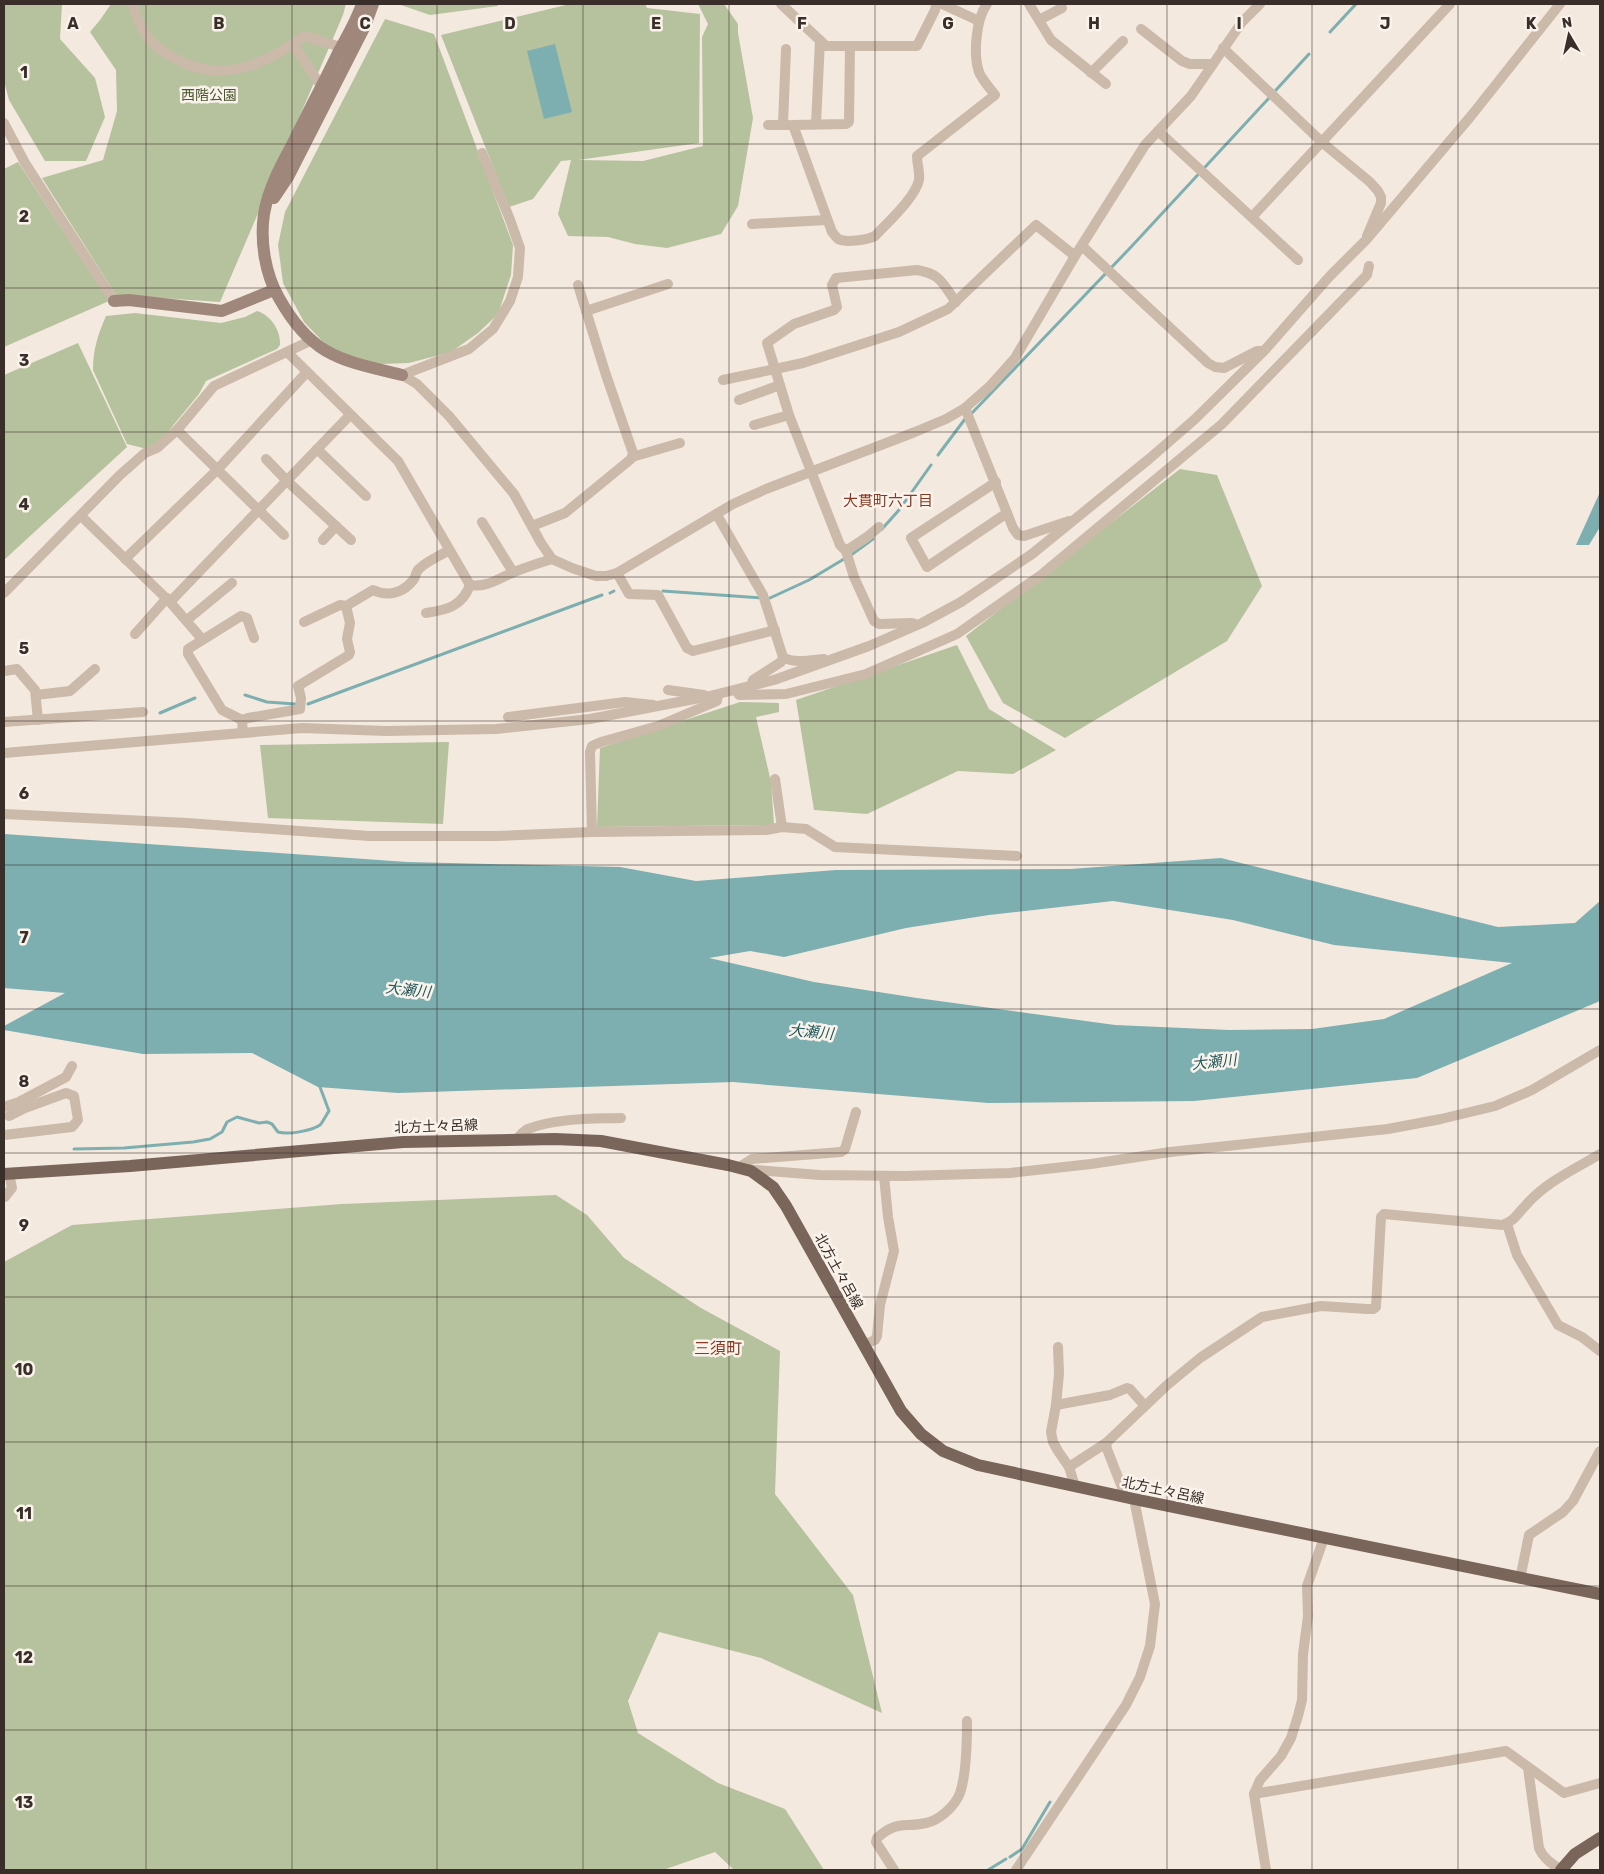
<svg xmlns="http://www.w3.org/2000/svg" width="1604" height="1874" viewBox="0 0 1604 1874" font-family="Rubik,'Noto Sans JP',sans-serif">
<rect width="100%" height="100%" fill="#f3e9de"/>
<g fill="#b6c29e">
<polygon points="4,4 62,4 60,39 95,78 105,117 86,161 45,161 9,100 4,81"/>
<polygon points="111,4 346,4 343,15 220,302 116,295 42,178 103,160 117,111 116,70 90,32 100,20"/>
<polygon points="398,4 497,4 498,6 430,15"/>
<polygon points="570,4 645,4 647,8 700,14 699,143 578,160 643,161 703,146 702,37 708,24 698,4 724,4 738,24 738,33 753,118 738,206 721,234 667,248 635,244 608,237 568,236 558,214 571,160 561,161 533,199 509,207 441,35"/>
<polygon points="385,19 434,34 513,245 511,275 498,314 478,333 451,352 409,363 381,364 355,360 328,347 304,322 283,283 278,245 285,212"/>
<polygon points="18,162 109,301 4,347 4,169"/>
<path d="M257,311C271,315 281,331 280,345L277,349L206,381L199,394L162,439L147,449L127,444L93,370C93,350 98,334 106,316L135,313L221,323L245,317Z"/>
<polygon points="78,343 127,447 4,560 4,375"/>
<polygon points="1180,469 1217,475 1262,586 1227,641 1065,738 1003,703 966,636"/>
<polygon points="957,645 989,709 1056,750 1013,774 958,771 867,814 814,810 796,700"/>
<polygon points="740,702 779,703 779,712 756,717 771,782 774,825 597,827 600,748"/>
<polygon points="449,742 443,824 268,818 260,745"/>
<polygon points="556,1195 587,1215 624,1258 701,1308 780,1351 775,1494 853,1595 882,1713 761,1658 659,1632 628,1701 638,1733 718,1783 785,1809 824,1870 734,1870 715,1852 663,1870 4,1870 4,1262 72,1225 342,1204"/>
</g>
<g fill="#7daeb0" fill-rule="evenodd">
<polygon points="555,44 572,112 544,119 527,51"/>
<polygon points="1600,492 1600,527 1589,545 1576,545"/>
<path d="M4,834L407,862L620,867L696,881L836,870L1071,869L1221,858L1498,927L1575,923L1600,901V1001L1417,1078L1194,1101L988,1103L733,1082L398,1093L318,1087L252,1053L143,1054L4,1030V1026L65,993L4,988ZM1113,901L1233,920L1334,945L1512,963L1384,1019L1312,1029L1229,1030L1115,1025L917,998L814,982L709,958L750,951L784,957L906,928L989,915Z"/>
</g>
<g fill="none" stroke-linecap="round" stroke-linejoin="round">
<g stroke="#7daeb0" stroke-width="3">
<polyline points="1330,32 1356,4"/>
<polyline points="1276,90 1309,54"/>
<polyline points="972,413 1131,247 1269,98"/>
<polyline points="938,455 965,419"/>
<polyline points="882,529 899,510 931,465"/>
<polyline points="851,555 873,539"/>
<polyline points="663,591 762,598"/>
<polyline points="610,593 614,591"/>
<polyline points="770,598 809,580 844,559"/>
<polyline points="245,695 267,702 295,704"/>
<polyline points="308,704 602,595"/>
<polyline points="160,713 195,698"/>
<path d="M74,1149L124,1148L193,1142L210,1139L222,1132L227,1122L237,1117L259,1123L267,1122L272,1124L278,1132C288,1135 311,1131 320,1125C323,1122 326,1115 329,1111L320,1087"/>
<polyline points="1010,1857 1022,1849 1050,1802"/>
<polyline points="988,1870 1006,1859"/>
</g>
<g stroke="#cbb9aa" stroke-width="10">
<path d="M132,4C136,14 140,26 146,35C153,46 165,53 176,59C222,84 265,65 304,36L341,47"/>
<path d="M781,4L826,46H850L849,122L846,124L793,125L832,232C833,233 837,238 838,239C846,243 867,240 875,236C888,222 915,198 919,180C920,171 917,164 917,156L995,95C990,88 982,80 979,72C973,54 976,19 987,4"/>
<polyline points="942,4 979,21"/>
<polyline points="1029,4 1051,40 1106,84"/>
<polyline points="1039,20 1062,8"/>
<polyline points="1141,29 1182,61 1190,64 1213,64"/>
<polyline points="293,44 321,86"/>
<polyline points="850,46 917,46 935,10 936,4"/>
<polyline points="1223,48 1324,144 1370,182 1378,191 1381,197 1381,203 1367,236"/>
<polyline points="1091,73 1123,41"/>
<polyline points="4,123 25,163 114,301"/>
<polyline points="816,124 820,40"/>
<polyline points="768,125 789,125"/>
<polyline points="783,125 786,49"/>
<polyline points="1158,131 1298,260"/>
<polyline points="1252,217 1450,4"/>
<polyline points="752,224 827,220"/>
<polyline points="1082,246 1208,363 1215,367 1224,368 1257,351 1263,351"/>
<polyline points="586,311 668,284"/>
<path d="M287,352L398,461L470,585C487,588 499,578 514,572C527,567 539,563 552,559"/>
<polyline points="402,375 417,384 449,416 514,494 541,543 552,559 572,568 596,576 606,576 617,573 733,504 766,489 915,432 946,419 965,408 990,386 1015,358 1075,256 1145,145 1191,96 1242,22 1260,4"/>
<polyline points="402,375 469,349 493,329 510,301 518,277 520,248 509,217 482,153"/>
<path d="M723,380L775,369L767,343L794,324L834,310L837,307L832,285L836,278L917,270C941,274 942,283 956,302"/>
<polyline points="739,400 780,385"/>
<polyline points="965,408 1013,528 1018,535 1024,536 1069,521"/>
<polyline points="754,425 789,415"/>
<polyline points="177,430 284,535"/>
<polyline points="317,449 366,496"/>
<polyline points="632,457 680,443"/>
<polyline points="266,459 287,481 351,540"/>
<polyline points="996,482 911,538 927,567 1007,513"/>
<path d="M717,515L763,595L783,657C793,664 812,660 824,659"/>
<polyline points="81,516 170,602 350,415"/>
<polyline points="482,522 513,572"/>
<polyline points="532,526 565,513 631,459 633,453 606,375 578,285"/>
<polyline points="323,540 336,526"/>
<polyline points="846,551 867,537 879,527"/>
<polyline points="125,559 217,470 307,372"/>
<polyline points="617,573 629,594 658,595 687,648 693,651 775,630"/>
<polyline points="4,593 120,475 145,453 157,448 177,430 214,386 310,341"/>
<polyline points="170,602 202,639"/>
<path d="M426,613C446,610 462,607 470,585"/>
<polyline points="187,620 232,583"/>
<path d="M304,622L340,605L346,606L373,590C388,597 404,593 414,579C416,576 416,571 419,569C427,561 440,556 449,550"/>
<polyline points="915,624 912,623 879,624 874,621 854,577 846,551 840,545 789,415 775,369 803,363 899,332 948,309 1036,225 1075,256"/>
<polyline points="135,634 167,598"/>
<polyline points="4,671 17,669 35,690 38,720"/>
<polyline points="751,686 753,680 781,662 783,657"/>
<polyline points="668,690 704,695"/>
<polyline points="736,690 739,695 786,694 866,674 957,634 1041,575 1222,424 1367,275 1369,266"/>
<polyline points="36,695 70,691 95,669"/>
<polyline points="508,717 625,702 653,705"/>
<polyline points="242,720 222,710 188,654 188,649 241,616 247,618 254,638"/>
<polyline points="4,722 143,712"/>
<polyline points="243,733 242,720 248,718 300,709 301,698 298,686 349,655 350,652 347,639 350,623 346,606"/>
<polyline points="4,753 302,728 386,731 496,729 590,719 710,696 774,680 869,646 922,623 961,602 1032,554 1149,459 1194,420 1264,351 1329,277 1366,240 1471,116 1560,4"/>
<polyline points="775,779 782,827"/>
<polyline points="4,814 187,823 369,836 496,836 592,832 766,830 782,827 806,829 835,847 1017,856"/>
<polyline points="592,832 590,752 592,746 601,742 658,726 717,701 718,695"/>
<polyline points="4,1107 19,1102 66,1077 72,1066"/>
<polyline points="4,1135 72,1127 78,1120 74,1096 66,1093 25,1108 9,1116"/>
<path d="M516,1140C520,1136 523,1131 528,1129C556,1118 591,1119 621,1118"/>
<polyline points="738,1168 752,1159 841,1152 845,1149 856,1112"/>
<polyline points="751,1171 756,1170 820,1175 904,1176 1010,1173 1091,1164 1170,1152 1388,1129 1441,1119 1495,1106 1532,1090 1600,1050"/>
<polyline points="5,1197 12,1188 9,1173"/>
<polyline points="1507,1224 1517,1255 1558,1325 1582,1337 1600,1351"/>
<polyline points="863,1345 875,1340 877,1336 880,1305 894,1251 888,1217 884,1176"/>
<polyline points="1058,1347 1059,1374 1056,1405 1051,1432 1053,1442 1058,1451 1069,1467 1075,1486"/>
<polyline points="1056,1405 1110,1395 1127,1388 1130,1389 1144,1405"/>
<polyline points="1069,1467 1106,1443"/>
<path d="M1121,1496L1123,1490L1107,1449L1106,1443L1166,1386L1200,1358L1262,1317L1321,1306L1367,1309H1373L1376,1307L1381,1217L1384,1214L1502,1225C1514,1222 1518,1213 1526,1205C1546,1182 1575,1169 1600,1154"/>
<polyline points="1520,1579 1529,1535 1563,1512 1573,1501 1600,1451"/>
<path d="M1528,1768L1539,1848C1543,1858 1552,1864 1561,1870"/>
<polyline points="1254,1794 1506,1751 1564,1793 1600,1783"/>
<path d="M894,1870L876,1842L877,1838C897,1820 903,1828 926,1823C940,1820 955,1806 960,1793C966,1776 967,1739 967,1721"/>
<polyline points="1016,1870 1126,1705 1140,1677 1150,1646 1155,1604 1134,1499"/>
<polyline points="1266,1870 1254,1794 1260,1780 1281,1756 1291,1738 1298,1716 1302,1700 1303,1654 1308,1616 1307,1586 1324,1538"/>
</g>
<g stroke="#9f887b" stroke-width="12">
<path d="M362,4C356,22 346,38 337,55C322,86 306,116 291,147C280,167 268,190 264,214C260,241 265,274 279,298C312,357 341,360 402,375"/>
<polyline points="274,198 288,177 365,26 373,4"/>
<polyline points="114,301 129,300 222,311 274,290"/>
</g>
<g stroke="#7a655b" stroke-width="12">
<polyline points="4,1174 130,1166 403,1142 555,1139 601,1141 728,1165 751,1171 773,1187 786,1206 901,1411 921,1434 943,1451 978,1465 1134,1499 1600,1594"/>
<polyline points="1561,1870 1575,1854 1600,1838"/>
</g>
</g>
<path fill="none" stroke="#392e2a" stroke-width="1" stroke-opacity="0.55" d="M146,4V1870M292,4V1870M437,4V1870M583,4V1870M729,4V1870M875,4V1870M1021,4V1870M1167,4V1870M1312,4V1870M1458,4V1870M4,144H1600M4,288H1600M4,432H1600M4,577H1600M4,721H1600M4,865H1600M4,1009H1600M4,1153H1600M4,1297H1600M4,1442H1600M4,1586H1600M4,1730H1600"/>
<g text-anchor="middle" stroke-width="5" stroke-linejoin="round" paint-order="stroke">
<g font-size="14" fill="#48572d" stroke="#faf3eb">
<text x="209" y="100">西階公園</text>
</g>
<g font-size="14" fill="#392e2a" stroke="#faf3eb">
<text transform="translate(436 1126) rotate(-2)" y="5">北方土々呂線</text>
<text transform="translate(839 1271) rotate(61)" y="5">北方土々呂線</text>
<text transform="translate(1163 1490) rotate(12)" y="5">北方土々呂線</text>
</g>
<g font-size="15" fill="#883a22" stroke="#faf3eb">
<text x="888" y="506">大貫町六丁目</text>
</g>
<g font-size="15" font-style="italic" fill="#1f565a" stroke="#faf3eb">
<text transform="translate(408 990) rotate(6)" y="5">大瀬川</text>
<text transform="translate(811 1032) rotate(5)" y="5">大瀬川</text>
<text transform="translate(1214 1062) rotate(-6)" y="5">大瀬川</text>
</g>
<g font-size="16" fill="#883a22" stroke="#faf3eb">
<text x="718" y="1354">三須町</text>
</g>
</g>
<g font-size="16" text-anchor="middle" font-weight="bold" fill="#392e2a" stroke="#faf3eb" stroke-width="5" stroke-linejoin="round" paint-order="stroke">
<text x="73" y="29">A</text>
<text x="219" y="29">B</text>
<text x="365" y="29">C</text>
<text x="510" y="29">D</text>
<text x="656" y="29">E</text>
<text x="802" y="29">F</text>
<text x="948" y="29">G</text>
<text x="1094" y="29">H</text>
<text x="1239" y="29">I</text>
<text x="1385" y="29">J</text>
<text x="1531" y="29">K</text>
<text x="24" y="78">1</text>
<text x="24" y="222">2</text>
<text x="24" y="366">3</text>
<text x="24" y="510">4</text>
<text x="24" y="654">5</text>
<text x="24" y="799">6</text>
<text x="24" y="943">7</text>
<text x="24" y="1087">8</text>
<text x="24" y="1231">9</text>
<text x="24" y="1375">10</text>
<text x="24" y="1519">11</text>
<text x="24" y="1663">12</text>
<text x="24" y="1808">13</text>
</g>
<rect width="1604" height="1874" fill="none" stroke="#392e2a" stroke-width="10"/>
<g transform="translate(1569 35) rotate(351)" stroke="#faf3eb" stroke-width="4" paint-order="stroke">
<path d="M0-4L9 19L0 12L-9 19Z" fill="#392e2a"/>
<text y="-8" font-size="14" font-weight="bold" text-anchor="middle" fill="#392e2a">N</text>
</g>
</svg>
